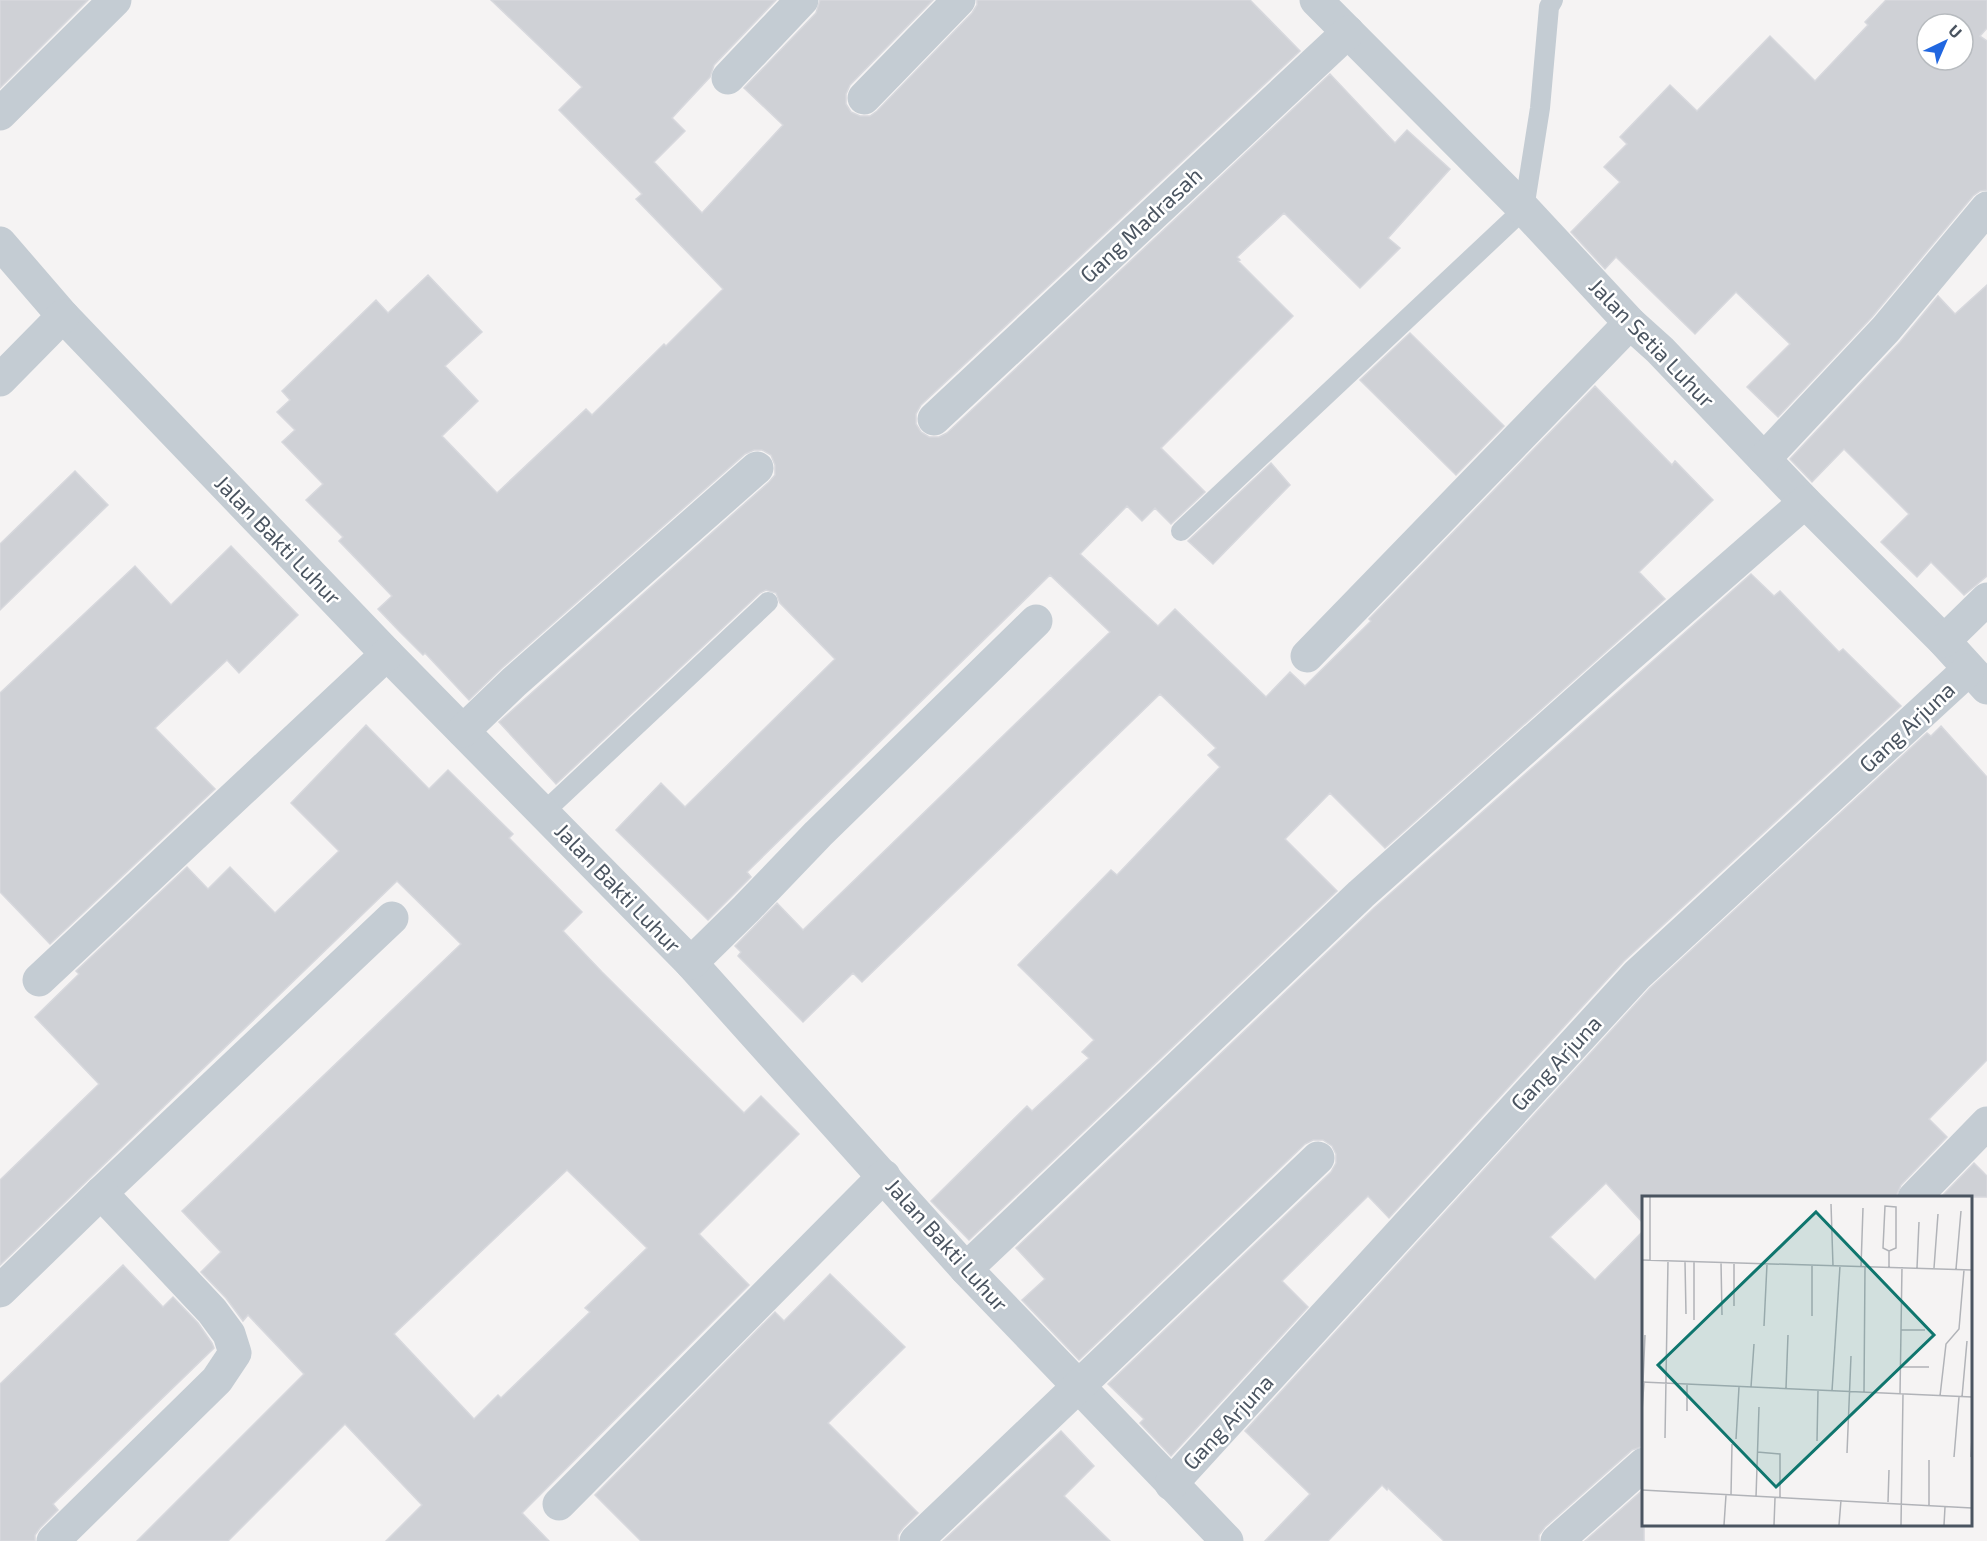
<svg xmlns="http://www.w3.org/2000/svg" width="1987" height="1541" viewBox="0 0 1987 1541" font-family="'Exo 2',sans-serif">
<rect width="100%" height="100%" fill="#f5f3f3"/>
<g fill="#cfd1d6" stroke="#d7d8dd" stroke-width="1.5" fill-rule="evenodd">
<polygon points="0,0 88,0 0,88"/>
<polygon points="491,0 776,0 714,65 710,77 672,118 685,131 654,162 702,213 783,125 744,88 816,13 820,0 933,0 850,85 846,94 846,104 851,112 860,116 870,116 877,111 972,13 977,5 977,0 1250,0 1300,51 921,405 916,414 916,424 921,432 929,437 939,437 947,433 1330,74 1395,143 1407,130 1450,169 1388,238 1400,248 1360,288 1284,213 1237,257 1240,260 1238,261 1293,316 1161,448 1205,492 1171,524 1155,508 1142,521 1127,506 1080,554 1158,626 1175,609 1266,697 1290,672 1305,686 1371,621 1369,619 1595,386 1672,465 1675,461 1713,500 1639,572 1665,599 1385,848 1330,793 1285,839 1337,891 969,1240 931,1201 1027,1106 1032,1111 1089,1058 1082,1052 1094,1040 1018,965 1111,870 1117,875 1220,767 1208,755 1216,748 1160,694 862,982 853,973 803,1022 738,956 741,952 735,946 777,903 803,930 1110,632 1050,575 747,872 751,877 708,920 616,830 661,783 685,807 835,659 780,603 776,593 766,590 760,593 556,784 499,722 769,482 775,475 775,465 771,455 762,450 754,450 745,454 502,668 469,700 425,653 423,655 399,631 378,609 392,596 339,541 343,537 306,500 323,484 282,442 295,430 277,412 290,400 282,391 376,300 388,313 428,275 482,332 445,366 478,401 442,436 497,493 586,409 592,415 664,344 666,346 723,289 636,199 642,194 559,110 582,87"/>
<path d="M1886,0H1987V28L1980,36L1987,41V190L1980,191L1973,196L1872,317L1778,417L1747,387L1790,344L1736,292L1695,334L1616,257L1605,269L1571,232L1620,182L1604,167L1627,144L1620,137L1670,85L1697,111L1770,36L1815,81L1868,25L1865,22ZM1927,24H1963V60H1927Z"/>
<polygon points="1987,285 1987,576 1964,595 1931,562 1917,577 1881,542 1909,514 1844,449 1812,482 1790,459 1900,342 1938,296 1955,314"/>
<polygon points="1410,333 1504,426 1456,475 1360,380"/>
<polygon points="1271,463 1290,485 1213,564 1188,541"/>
<polygon points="75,471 108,505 0,610 0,544"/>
<polygon points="231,546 298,615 239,673 227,660 155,728 215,789 50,944 0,892 0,693 135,566 171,605"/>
<polygon points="1751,574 1774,596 1780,591 1839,652 1843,649 1901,706 1624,961 1389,1218 1368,1196 1282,1281 1308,1307 1171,1456 1140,1423 1144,1419 1108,1384 1331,1172 1336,1163 1336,1154 1332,1146 1323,1140 1313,1140 1305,1144 1079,1360 1022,1300 1045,1279 1016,1248 1374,908"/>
<path d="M366,725L429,789L448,770L513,834L509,838L582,912L563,931L602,972L744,1113L761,1096L799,1134L699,1234L749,1285L522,1513L549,1541H386L422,1505L345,1424L228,1541H137L304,1374L248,1315L243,1321L226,1298L201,1272L221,1252L182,1211L461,944L397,881L0,1265V1180L99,1084L35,1017L79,974L76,971L187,867L208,889L230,867L275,913L339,851L291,803ZM567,1170L647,1248L585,1308L590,1312L501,1398L498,1395L474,1419L394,1334Z"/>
<polygon points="1941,726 1987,777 1987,1060 1929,1119 1947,1137 1901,1185 1896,1197 1644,1197 1644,1224 1606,1183 1550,1237 1595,1280 1644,1230 1644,1446 1632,1450 1545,1527 1539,1535 1539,1541 1444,1541 1388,1488 1387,1490 1382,1485 1328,1541 1265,1541 1310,1494 1245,1431 1650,988 1927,733 1931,736"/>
<polygon points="1974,1163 1987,1176 1987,1197 1941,1197"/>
<polygon points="123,1265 163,1307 173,1297 198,1323 212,1343 214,1348 53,1504 58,1510 40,1528 35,1535 35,1541 0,1541 0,1384"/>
<polygon points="830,1274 905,1347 828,1423 918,1513 903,1528 898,1535 898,1541 641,1541 595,1495 775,1312 784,1321"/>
<polygon points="1061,1431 1094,1466 1064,1496 1110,1541 943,1541"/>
<polygon points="1644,1489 1644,1541 1585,1541"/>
</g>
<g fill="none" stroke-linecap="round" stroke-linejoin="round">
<g stroke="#c4ccd3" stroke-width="20">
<polyline points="1181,531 1524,209 1540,108 1549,7 1553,0"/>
<polyline points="544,812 768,602"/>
</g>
<g stroke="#c4ccd3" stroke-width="33">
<polyline points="1316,0 1524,209 1630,323 1660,350 1805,502 1944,641 1987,688"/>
<polyline points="728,78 802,0"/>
<polyline points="864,98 959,0"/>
<polyline points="0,114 115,0"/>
<polyline points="0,243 63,316 387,654 691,963 966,1269 1227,1541"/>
<polyline points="0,380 63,316"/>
<polyline points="934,419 1348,32"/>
<polyline points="1764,459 1886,329 1987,208"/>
<polyline points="1944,641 1987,599"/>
<polyline points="1307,656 1630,323"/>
<polyline points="463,731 514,682 757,468"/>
<polyline points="691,963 746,909 818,834 1036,621"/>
<polyline points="39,980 387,654"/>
<polyline points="1914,1198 1987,1123"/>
<polyline points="966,1269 1361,894 1615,668 1805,502"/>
<polyline points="0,1291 101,1193 392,918"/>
<polyline points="1171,1484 1637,975 1968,670"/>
<polyline points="559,1504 884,1176"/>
<polyline points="53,1541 217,1380 235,1353 229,1334 212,1311 101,1193"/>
<polyline points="916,1541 1318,1158"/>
<polyline points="1557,1541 1644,1464"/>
</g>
</g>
<g text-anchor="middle" stroke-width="5" stroke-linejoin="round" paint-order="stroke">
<g font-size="22" fill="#4a5460" stroke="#fff">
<text transform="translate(1141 225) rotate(-43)" y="8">Gang Madrasah</text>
<text transform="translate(1652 343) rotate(46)" y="8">Jalan Setia Luhur</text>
<text transform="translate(278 540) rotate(46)" y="8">Jalan Bakti Luhur</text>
<text transform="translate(1907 727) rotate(-43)" y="8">Gang Arjuna</text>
<text transform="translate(618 888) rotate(46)" y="8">Jalan Bakti Luhur</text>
<text transform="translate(1556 1063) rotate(-47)" y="8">Gang Arjuna</text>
<text transform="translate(947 1245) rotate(48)" y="8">Jalan Bakti Luhur</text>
<text transform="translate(1228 1422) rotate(-47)" y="8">Gang Arjuna</text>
</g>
</g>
<g transform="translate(1642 1196)">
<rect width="330" height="330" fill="#f5f3f3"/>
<path fill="none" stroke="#b1b3b8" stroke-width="1.5" d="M8,1V65M189,8L191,70M247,55L254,52V11L243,10L241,52L247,55V71M0,64L330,74M43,66L44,118M52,66V124M79,66L80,119M92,67V110M219,71L221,12M275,72L277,26M292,72L296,18M314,73L319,15M170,120V69M122,130L125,68M259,134H283M258,171H287M0,186L330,201M1,186L3,139M109,191L112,148M144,192L146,139M190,195L198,70M222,197L223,71M258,198L260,71M298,200L304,148L317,133L322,74M320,201L325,145M0,215L2,186M45,215V189M23,242L26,65M94,243L97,191M175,245L176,194M115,256L138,258V302M205,257L209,160M312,261L317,201M329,261L330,241M0,294L330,312M89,299L90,248M114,301L117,211M246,306L247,274M287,309V264M82,329L84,299M132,329L133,302M197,329L199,304M259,329L261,198M302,329L303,311"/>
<path fill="#0f766e" fill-opacity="0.15" stroke="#0f766e" stroke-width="3" d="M174,16L292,139L134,291L16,169Z"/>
<rect width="330" height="330" fill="none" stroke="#4a5460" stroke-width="3"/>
</g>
<g transform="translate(1945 42) rotate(44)"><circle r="28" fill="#ffffff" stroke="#b7bbbf" stroke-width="1.5"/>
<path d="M0-4.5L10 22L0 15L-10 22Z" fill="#2167e0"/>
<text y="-9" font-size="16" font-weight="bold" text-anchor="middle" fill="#4a5460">U</text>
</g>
</svg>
